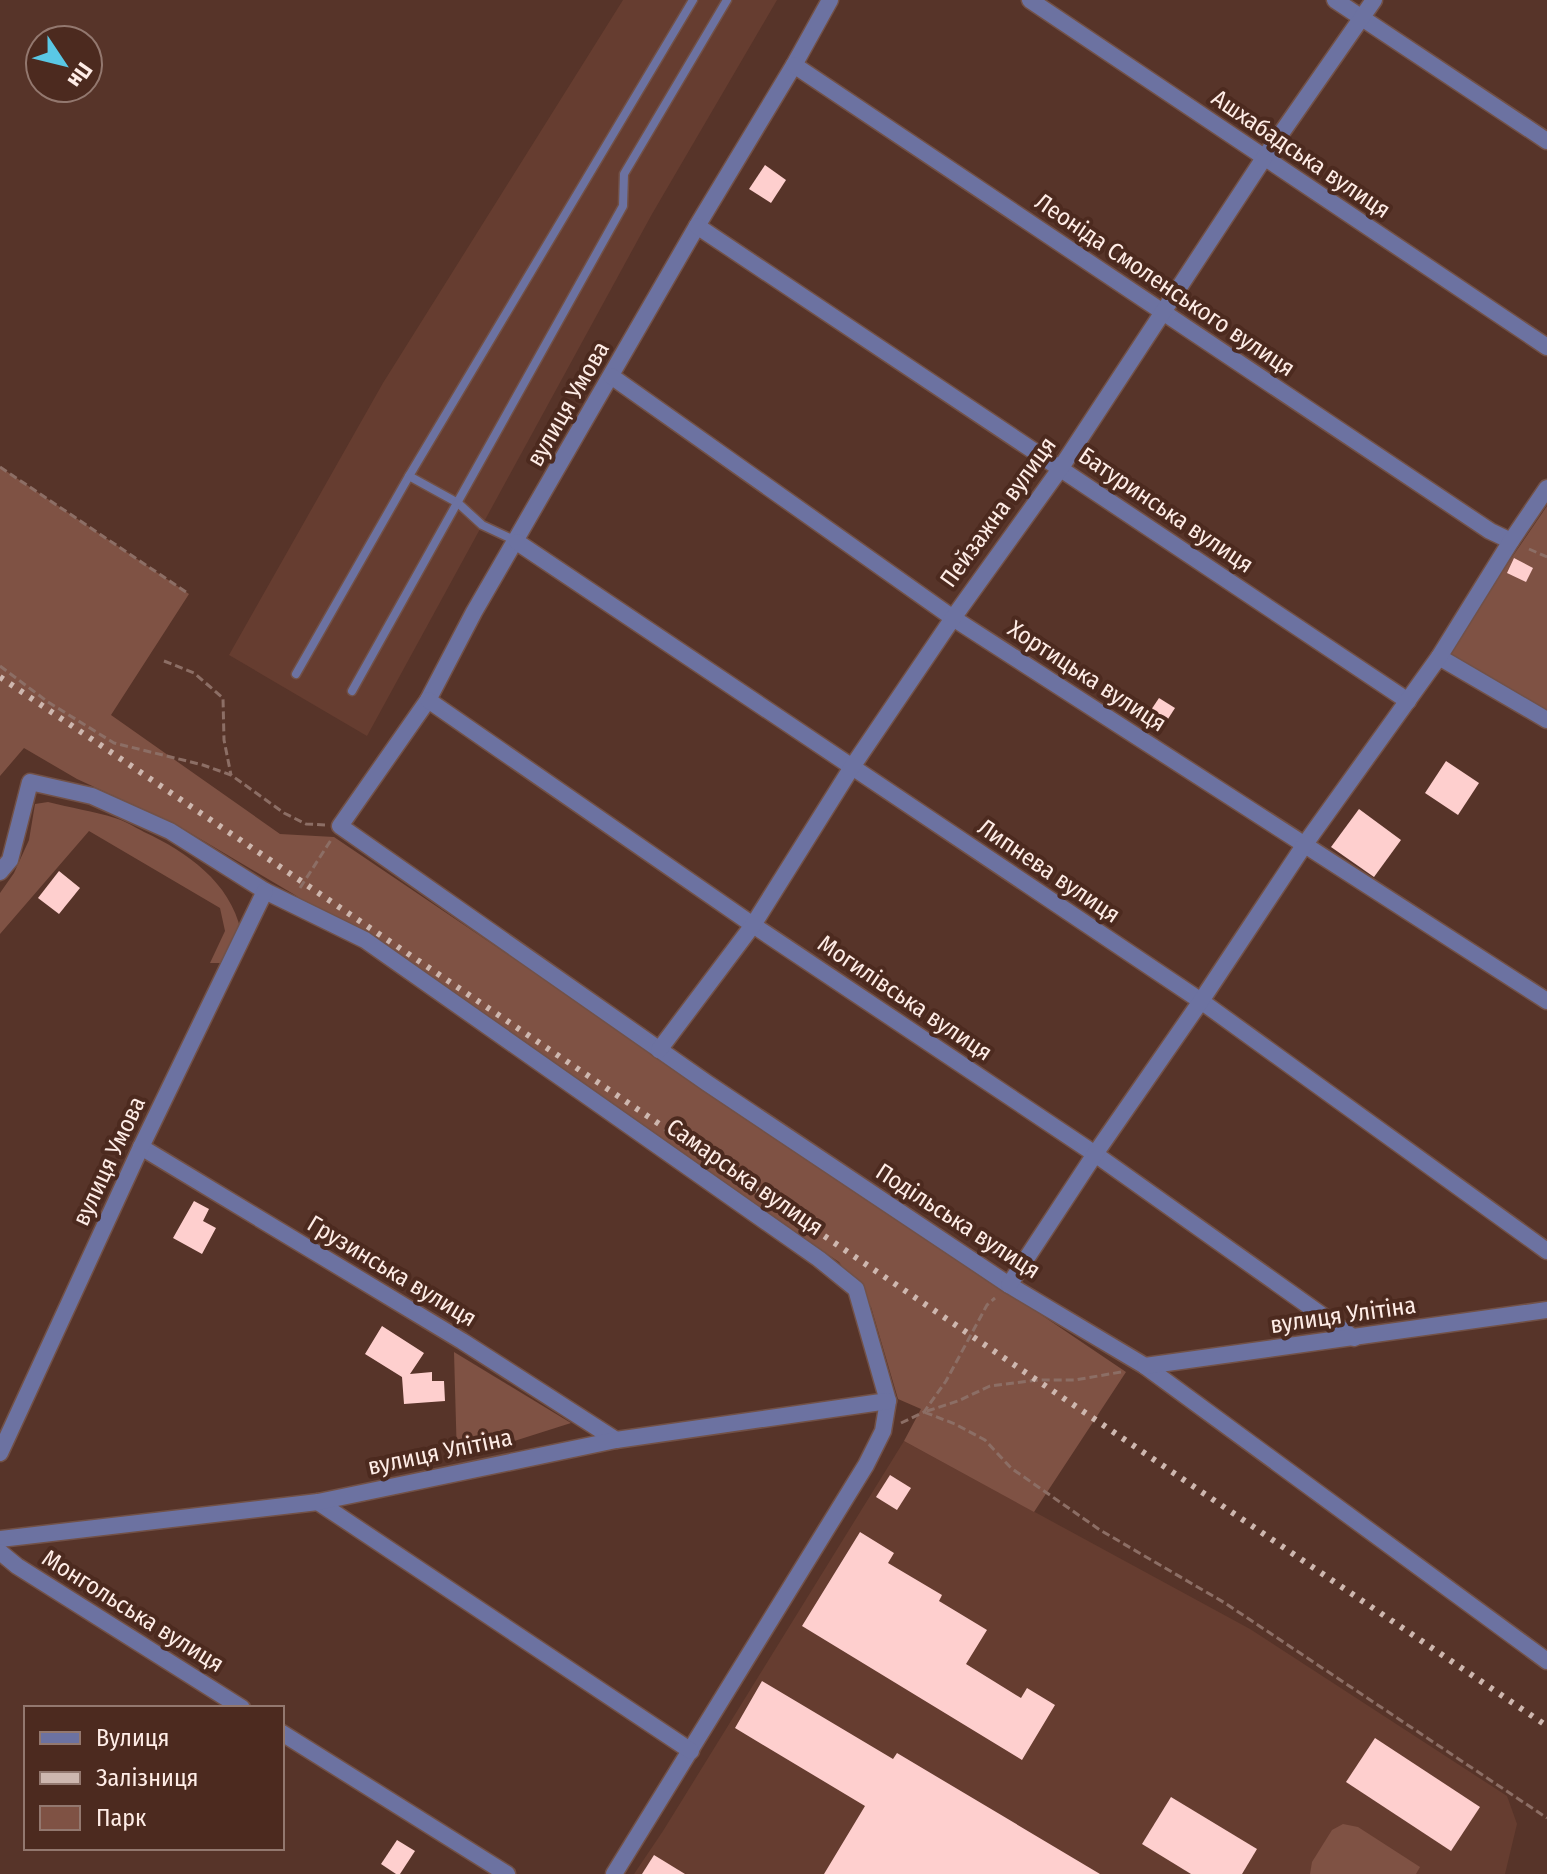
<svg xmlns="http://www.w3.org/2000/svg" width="1547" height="1874" viewBox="0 0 1547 1874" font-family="'Fira Sans Condensed',sans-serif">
<rect width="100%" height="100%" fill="#573429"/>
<g fill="#663d30">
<polygon points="623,0 777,0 652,214 367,736 229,655 383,383"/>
<polygon points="904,1441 1250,1629 1507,1796 1517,1824 1505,1874 634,1874 663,1831"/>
</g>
<g fill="#7f5244">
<polygon points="0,467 189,594 111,715 280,834 334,837 1126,1372 1034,1512 904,1441 921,1409 898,1399 871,1307 839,1262 295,895 175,824 77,779 24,748 0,776"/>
<polygon points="1547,506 1547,715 1446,654"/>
<path d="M48,802C70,808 94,811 115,818C125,821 135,827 144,832C187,852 230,882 241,931L221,963H210L225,931L220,908L89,831L0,934V893L14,873L29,840L35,804Z"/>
<polygon points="454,1352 571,1423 457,1459"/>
<polygon points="1343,1824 1358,1827 1420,1867 1416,1874 1310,1874 1312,1862 1332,1830"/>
</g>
<g fill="#fecfce">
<polygon points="765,165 786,180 771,203 749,189"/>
<polygon points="1514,558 1533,568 1526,582 1507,573"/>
<polygon points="1159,698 1175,708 1159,733 1143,722"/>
<polygon points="1446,761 1479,783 1458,815 1425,793"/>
<polygon points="1359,809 1401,840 1374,877 1331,847"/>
<polygon points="59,871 80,888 59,914 38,898"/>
<polygon points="194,1201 209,1209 203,1221 216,1228 202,1254 173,1238"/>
<polygon points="382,1326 424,1353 410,1374 432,1372 432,1381 444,1381 445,1401 404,1404 402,1377 365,1354"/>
<polygon points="890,1475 911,1488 897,1510 876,1497"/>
<polygon points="860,1532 894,1553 888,1563 942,1595 939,1601 987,1630 966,1664 1021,1698 1027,1688 1055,1705 1022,1760 802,1626"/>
<polygon points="762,1681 893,1759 897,1753 1100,1874 824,1874 865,1806 735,1728"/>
<polygon points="1375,1738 1480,1807 1451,1851 1346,1782"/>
<polygon points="1171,1797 1257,1849 1242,1874 1191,1874 1142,1844"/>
<polygon points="397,1840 415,1851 400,1874 396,1874 381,1864"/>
<polygon points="654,1855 685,1874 642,1874"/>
</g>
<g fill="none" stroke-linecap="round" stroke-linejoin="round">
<defs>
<g id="lane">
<polyline points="409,476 458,503 482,525 516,541"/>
<polyline points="296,674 409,476 693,0"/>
<polyline points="352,691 623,206 624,174 727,0"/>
</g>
<g id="street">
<polyline points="830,0 794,65 697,226 474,612 428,700 340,826 707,1083 1009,1285 1145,1366 1547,1661"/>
<polyline points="1030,0 1547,347"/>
<polyline points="1335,0 1547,141"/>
<polyline points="794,65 1490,531 1511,541"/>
<polyline points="697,226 1408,701"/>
<polyline points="611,376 953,618 1547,1001"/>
<polyline points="517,542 1201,1001 1547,1251"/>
<polyline points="1439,657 1547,720"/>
<polyline points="428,700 753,925 1095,1154 1354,1338"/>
<polyline points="0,872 10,860 30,782 92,796 170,831 265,891 365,940 819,1259 856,1289 888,1401 883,1431 866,1465 614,1874"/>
<polyline points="659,1050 753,925 852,767 953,618 1060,469 1264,158 1374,0"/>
<polyline points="141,1147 462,1341 616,1440"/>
<polyline points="1009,1285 1095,1154 1201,1001 1305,844 1439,657 1511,541 1547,488"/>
<polyline points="1145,1366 1547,1310"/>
<polyline points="0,1453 141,1147 265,891"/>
<polyline points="318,1502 691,1751"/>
<polyline points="0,1539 318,1502 616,1440 888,1401"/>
<polyline points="0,1552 17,1566 242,1708"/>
<polyline points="282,1733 507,1874"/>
</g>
</defs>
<use href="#lane" stroke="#725147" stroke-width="11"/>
<use href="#street" stroke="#725147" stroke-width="19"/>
<g stroke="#8c6e65" stroke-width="3" stroke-dasharray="8 4" stroke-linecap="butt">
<polyline points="0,467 189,594"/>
<polyline points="1529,549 1547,557"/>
<polyline points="164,661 194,673 223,698 224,740 231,775"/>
<polyline points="0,666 48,702 114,743 203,765 231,775 284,813 306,824 325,825"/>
<polyline points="300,888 331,840"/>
<polyline points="1121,1372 1075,1380 1038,1380 990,1386 958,1401 924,1412 955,1424 985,1440 1011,1468 1100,1530 1225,1603 1547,1818"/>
<polyline points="901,1423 924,1412 946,1381 987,1305 995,1298"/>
</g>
<use href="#lane" stroke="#6c72a1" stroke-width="8"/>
<use href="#street" stroke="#6c72a1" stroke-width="16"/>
<polyline stroke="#ceb7af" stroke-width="6" stroke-dasharray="4 8" stroke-linecap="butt" points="0,677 1547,1726"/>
</g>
<g text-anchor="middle" stroke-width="8" stroke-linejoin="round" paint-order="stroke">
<g font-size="24" fill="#feece6" stroke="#4c2a1f">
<text transform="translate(1301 154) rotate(34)" y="8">Ашхабадська вулиця</text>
<text transform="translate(1165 285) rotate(34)" y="8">Леоніда Смоленського вулиця</text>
<text transform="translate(568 404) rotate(-60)" y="8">вулиця Умова</text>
<text transform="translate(1166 510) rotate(34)" y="8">Батуринська вулиця</text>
<text transform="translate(998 512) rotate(-54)" y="8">Пейзажна вулиця</text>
<text transform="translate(1087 676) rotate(33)" y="8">Хортицька вулиця</text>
<text transform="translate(1049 871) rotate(34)" y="8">Липнева вулиця</text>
<text transform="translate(905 998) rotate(34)" y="8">Могилівська вулиця</text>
<text transform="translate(109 1161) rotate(-65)" y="8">вулиця Умова</text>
<text transform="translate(745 1177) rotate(35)" y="8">Самарська вулиця</text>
<text transform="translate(958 1221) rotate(33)" y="8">Подільська вулиця</text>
<text transform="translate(392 1271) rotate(31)" y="8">Грузинська вулиця</text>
<text transform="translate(1343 1315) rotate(-8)" y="8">вулиця Улітіна</text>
<text transform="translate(440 1452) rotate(-12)" y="8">вулиця Улітіна</text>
<text transform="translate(133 1611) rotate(32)" y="8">Монгольська вулиця</text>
</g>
</g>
<rect x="24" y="1706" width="260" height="144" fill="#4c2a1f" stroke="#93786f" stroke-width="2"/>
<rect x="40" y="1732" width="40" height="12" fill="#6c72a1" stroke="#93786f" stroke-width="2"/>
<text x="96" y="1746" font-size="24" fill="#feece6">Вулиця</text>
<rect x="40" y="1772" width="40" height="12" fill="#ceb7af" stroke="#93786f" stroke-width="2"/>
<text x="96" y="1786" font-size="24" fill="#feece6">Залізниця</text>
<rect x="40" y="1806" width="40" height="24" fill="#7f5244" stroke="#93786f" stroke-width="2"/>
<text x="96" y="1826" font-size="24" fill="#feece6">Парк</text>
<g transform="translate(64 64) rotate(125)"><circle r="38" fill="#4c2a1f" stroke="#93786f" stroke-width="2"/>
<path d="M0-6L14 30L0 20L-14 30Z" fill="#5ac8e5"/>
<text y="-12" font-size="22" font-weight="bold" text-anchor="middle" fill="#feece6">Пн</text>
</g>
</svg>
